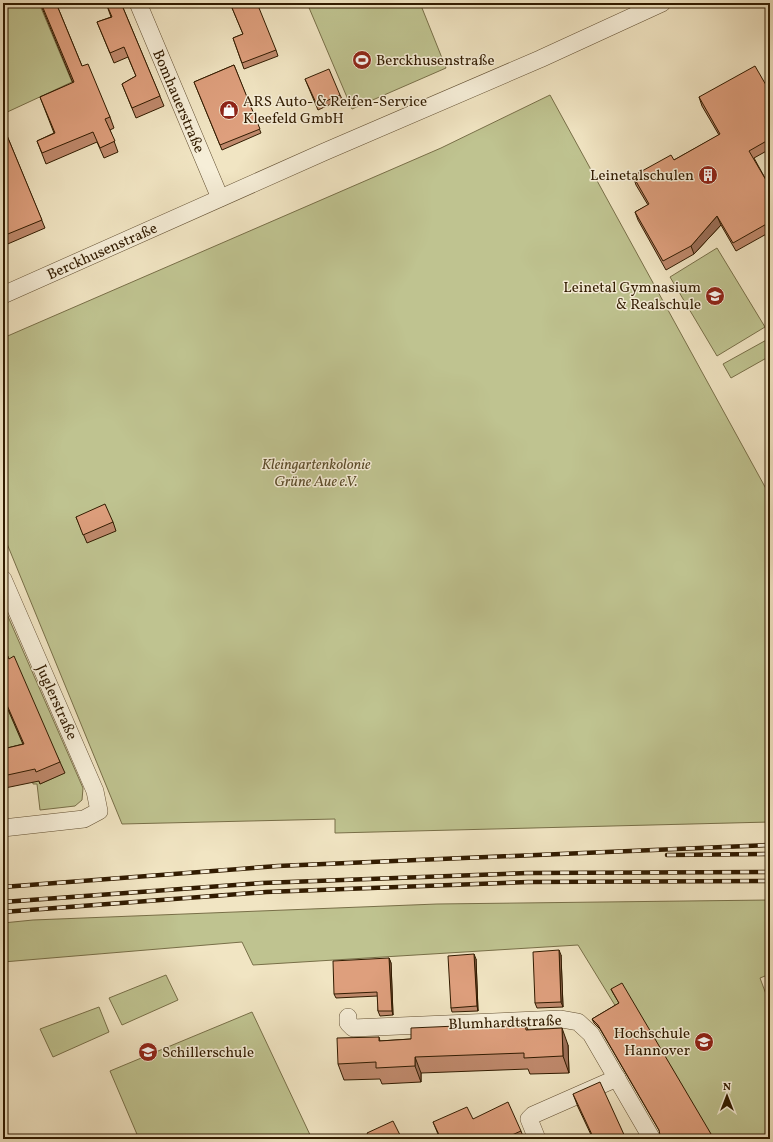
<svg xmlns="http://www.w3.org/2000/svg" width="773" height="1142" viewBox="0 0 773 1142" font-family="Vollkorn,serif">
<rect width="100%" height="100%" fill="#f1e5c3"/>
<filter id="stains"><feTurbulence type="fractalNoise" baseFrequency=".005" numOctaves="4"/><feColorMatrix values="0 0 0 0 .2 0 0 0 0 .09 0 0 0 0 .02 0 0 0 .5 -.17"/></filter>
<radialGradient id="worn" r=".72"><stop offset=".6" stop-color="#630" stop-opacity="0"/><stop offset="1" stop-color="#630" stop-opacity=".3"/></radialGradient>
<g fill="#bfc390" stroke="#786f48">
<polygon points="3,3 39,3 72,82 3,114"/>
<polygon points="307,3 420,3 446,68 352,109"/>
<polygon points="550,95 770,496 770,822 335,833 335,819 122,824 3,534 3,338 441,148"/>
<polygon points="717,248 765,327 717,356 670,277"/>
<polygon points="770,338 770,356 731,378 723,364"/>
<polygon points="3,605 83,788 82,800 75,806 40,810 37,784 33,784 32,778 3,761 3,698 40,784 64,773 3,649"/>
<polygon points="770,900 770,974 760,978 770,1005 770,1139 697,1139 578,945 253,965 242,942 3,962 3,923 33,920 437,904"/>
<polygon points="166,975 178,1000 122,1025 109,998"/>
<polygon points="99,1007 109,1032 53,1057 40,1029"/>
<polygon points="252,1012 312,1139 139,1139 110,1071"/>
</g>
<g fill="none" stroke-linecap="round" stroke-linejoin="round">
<defs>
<g id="minor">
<polyline points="138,3 220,198"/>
<polyline points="3,295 324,152 540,59 662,3"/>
<polyline points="3,579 95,791 99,811 84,819 3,828"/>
<polyline points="348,1017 348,1023 353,1028 561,1019 578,1022 591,1034 652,1139"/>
<polyline points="537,1139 529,1119 533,1115 617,1078"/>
</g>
</defs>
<use href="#minor" stroke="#614e31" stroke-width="18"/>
<use href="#minor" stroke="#f6eed8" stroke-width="17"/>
<defs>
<g id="rail">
<polyline points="667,855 770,854"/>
<polyline points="3,887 278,866 770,845"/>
<polyline points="3,902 262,883 527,873 770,872"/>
<polyline points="3,912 266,892 528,882 770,881"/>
</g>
</defs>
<use href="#rail" stroke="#311b00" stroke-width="4.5"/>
<use href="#rail" stroke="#f6eed8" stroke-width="3" stroke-dasharray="9" stroke-linecap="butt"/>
</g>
<g fill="#bf896c" stroke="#311b00">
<polygon points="40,3 56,3 82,66 110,117 114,128 110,130 118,152 104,158 97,142 46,164 37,141 54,133 40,97 73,83"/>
<polygon points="106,3 121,3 164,106 136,118 122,84 136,76 128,57 114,63 97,22 111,17"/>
<polygon points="230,3 276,50 278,56 244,69 233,38 243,34"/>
<polygon points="526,3 533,3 527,6"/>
<polygon points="234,65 261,133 222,150 194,82"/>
<polygon points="305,79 340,95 342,99 318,110"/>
<polygon points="770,92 770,149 754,158 770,187 770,232 736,251 721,225 694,254 666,270 638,220 635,212 648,205 636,185 633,176 674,160 719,135 702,106 699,97"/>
<polygon points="3,126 45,228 3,246"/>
<polygon points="76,517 113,522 116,531 87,543"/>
<polygon points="3,646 9,659 60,762 65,773 40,784 39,781 5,788 6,791 3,792 3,749 23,744 3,698"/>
<polygon points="561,955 563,1007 537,1008 535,1003"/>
<polygon points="389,958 391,963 393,1015 380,1016 378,1011 378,996 336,998 334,994"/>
<polygon points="476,959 478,1011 452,1012 451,1008"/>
<polygon points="611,989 714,1139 662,1139 660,1132 600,1029 594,1023 592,1019 619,1003 613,993"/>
<polygon points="525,1023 528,1030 568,1045 569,1073 530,1074 528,1069 421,1073 421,1082 382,1084 380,1079 344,1080 338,1064 379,1037 380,1041 411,1039"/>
<polygon points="573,1094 626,1139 593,1139 578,1107"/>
<polygon points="473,1119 521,1131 524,1139 440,1139 433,1122"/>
</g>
<g fill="#9b6f58" stroke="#311b00">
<polygon points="717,216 721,225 694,254 691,246"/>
<polygon points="559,950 561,955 563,1007 561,1002"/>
<polygon points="474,954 476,959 478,1011 477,1006"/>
<polygon points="389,958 391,963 393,1015 392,1011"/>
<polygon points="562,1028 568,1045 569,1073 563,1056"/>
<polygon points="415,1057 421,1073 421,1082 415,1066"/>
</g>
<g fill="#de9f7d" stroke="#311b00">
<polygon points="41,3 56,3 82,66 88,64 110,117 105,119 115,141 100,148 93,132 42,153 37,141 55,133 40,97 74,82"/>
<polygon points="106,3 121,3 160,96 132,108 122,84 136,76 124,47 110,53 97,22 112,17"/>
<polygon points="230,3 257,3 276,50 242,63 233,38 243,34"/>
<polygon points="234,65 260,129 220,145 194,82"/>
<polygon points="755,66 770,92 770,139 749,151 770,187 770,222 733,243 717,216 691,246 663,261 635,212 649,204 633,176 671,155 674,160 720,134 699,97"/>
<polygon points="329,69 340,95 317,105 305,79"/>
<polygon points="3,126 42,220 3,236"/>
<polygon points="105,504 113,522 83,535 76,517"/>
<polygon points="3,646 9,659 14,656 60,762 36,772 35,769 3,776 3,749 24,744 3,696"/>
<polygon points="559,950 561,1002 535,1003 533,952"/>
<polygon points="474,954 477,1006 451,1008 448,956"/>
<polygon points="389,958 392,1011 378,1011 377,992 334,994 333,961"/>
<polygon points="622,983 714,1139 662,1139 660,1135 659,1130 598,1025 592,1019 619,1003 611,989"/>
<polygon points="525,1023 526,1030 562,1028 563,1056 524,1058 524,1053 415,1057 415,1066 376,1068 376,1062 338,1064 337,1038 379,1037 379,1041 411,1039 411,1028"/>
<polygon points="600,1082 626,1139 594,1139 573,1094"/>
<polygon points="508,1102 521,1131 503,1139 483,1139 481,1135 472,1139 441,1139 433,1122 467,1107 473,1119"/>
<polygon points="393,1121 402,1139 370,1139 367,1133"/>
</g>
<defs>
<symbol id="stadium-disc" viewBox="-11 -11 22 22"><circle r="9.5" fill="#8f2418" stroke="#f6eed8"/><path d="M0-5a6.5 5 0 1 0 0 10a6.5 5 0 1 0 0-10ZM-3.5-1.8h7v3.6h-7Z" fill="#fff"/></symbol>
<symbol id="shop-disc" viewBox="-11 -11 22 22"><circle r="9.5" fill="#8f2418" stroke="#f6eed8"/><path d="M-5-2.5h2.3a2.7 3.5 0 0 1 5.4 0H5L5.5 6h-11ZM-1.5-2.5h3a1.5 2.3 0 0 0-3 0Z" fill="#fff"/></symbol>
<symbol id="building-disc" viewBox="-11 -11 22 22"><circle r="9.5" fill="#8f2418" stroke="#f6eed8"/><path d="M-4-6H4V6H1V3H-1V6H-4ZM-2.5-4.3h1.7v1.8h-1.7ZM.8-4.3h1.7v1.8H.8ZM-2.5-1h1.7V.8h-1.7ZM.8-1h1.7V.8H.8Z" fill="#fff"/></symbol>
<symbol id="school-disc" viewBox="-11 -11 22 22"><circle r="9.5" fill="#8f2418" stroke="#f6eed8"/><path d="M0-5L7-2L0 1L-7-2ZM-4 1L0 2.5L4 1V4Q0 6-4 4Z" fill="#fff"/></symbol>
<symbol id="university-disc" viewBox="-11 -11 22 22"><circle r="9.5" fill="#8f2418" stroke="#f6eed8"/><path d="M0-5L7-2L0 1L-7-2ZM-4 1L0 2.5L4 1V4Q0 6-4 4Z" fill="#fff"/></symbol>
</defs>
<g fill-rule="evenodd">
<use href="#stadium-disc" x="351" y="49" width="22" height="22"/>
<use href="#shop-disc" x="218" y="99" width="22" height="22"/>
<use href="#building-disc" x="697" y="164" width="22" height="22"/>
<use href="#school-disc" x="704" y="285" width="22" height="22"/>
<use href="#university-disc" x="693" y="1031" width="22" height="22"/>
<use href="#school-disc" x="137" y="1041" width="22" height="22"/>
</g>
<g text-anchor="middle" stroke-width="3" stroke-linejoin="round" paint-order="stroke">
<g font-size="15" fill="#311b00" stroke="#f6eed8" text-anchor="start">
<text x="376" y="65">Berckhusenstraße</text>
<text x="243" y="106">ARS Auto- &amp; Reifen-Service<tspan x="243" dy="17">Kleefeld GmbH</tspan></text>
<text x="694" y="180" text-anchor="end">Leinetalschulen</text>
<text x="701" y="292" text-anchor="end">Leinetal Gymnasium<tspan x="701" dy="17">&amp; Realschule</tspan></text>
<text x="690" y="1038" text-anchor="end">Hochschule<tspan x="690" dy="17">Hannover</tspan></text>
<text x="162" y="1057">Schillerschule</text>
</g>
<g font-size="15" fill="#311b00" stroke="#f6eed8">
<text transform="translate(179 101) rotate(67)" y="5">Bomhauerstraße</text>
<text transform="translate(102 251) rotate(-24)" y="5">Berckhusenstraße</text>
<text transform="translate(57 702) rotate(66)" y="5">Juglerstraße</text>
<text transform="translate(505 1022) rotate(-2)" y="5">Blumhardtstraße</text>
</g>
<g font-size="15" font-style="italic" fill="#5c4d2b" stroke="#f6eed8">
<text x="316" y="469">Kleingartenkolonie<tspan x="316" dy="17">Grüne Aue e.V.</tspan></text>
</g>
</g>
<rect width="773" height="1142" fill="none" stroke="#f1e5c3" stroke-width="16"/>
<rect x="4" y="4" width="765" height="1134" fill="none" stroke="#311b00" stroke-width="2"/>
<rect x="8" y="8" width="757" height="1126" fill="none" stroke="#311b00"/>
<g transform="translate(727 1096)" stroke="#f6eed8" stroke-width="3" paint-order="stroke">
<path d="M0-3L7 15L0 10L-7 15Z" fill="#311b00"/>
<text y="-6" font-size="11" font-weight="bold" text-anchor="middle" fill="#311b00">N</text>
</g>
<rect width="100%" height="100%" filter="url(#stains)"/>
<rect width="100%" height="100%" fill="url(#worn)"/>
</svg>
